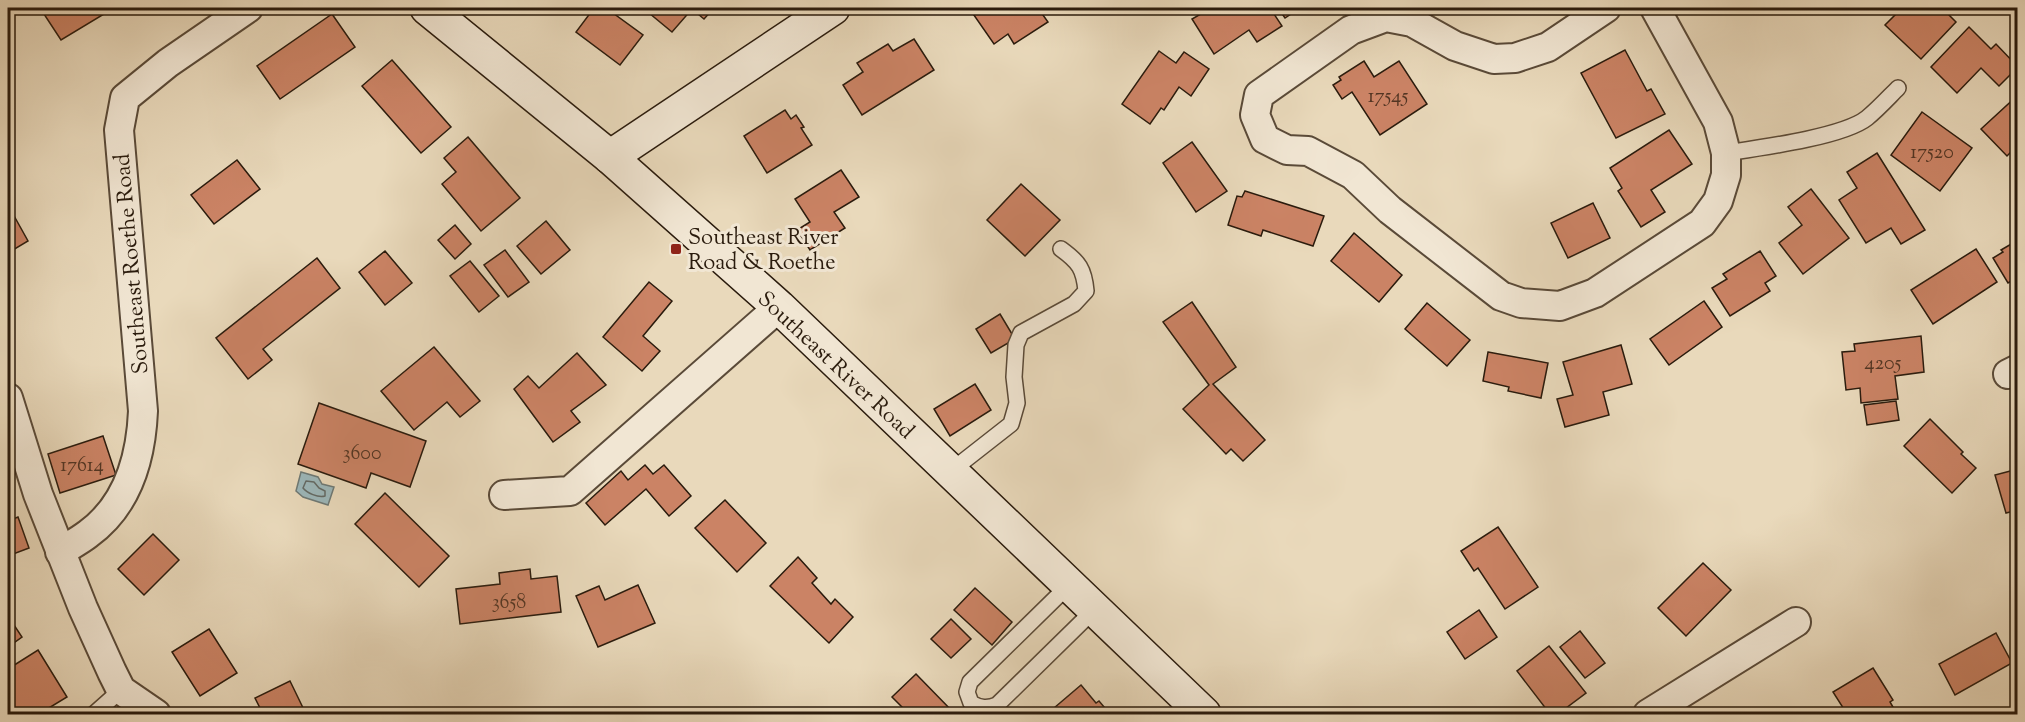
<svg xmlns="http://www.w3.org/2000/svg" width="2025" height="722" viewBox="0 0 2025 722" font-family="'Sorts Mill Goudy',serif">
<rect width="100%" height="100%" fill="#e9d9bb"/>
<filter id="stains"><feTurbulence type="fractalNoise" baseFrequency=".00333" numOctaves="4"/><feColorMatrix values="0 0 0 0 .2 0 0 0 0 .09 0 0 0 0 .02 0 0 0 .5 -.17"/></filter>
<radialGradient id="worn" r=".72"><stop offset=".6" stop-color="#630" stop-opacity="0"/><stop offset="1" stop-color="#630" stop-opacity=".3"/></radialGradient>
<polygon fill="#9cb7ba" stroke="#6e7975" stroke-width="1.5" points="301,472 318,477 322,484 334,487 328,505 303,497 296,491"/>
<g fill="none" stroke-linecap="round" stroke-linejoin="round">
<path stroke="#636964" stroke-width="1.5" d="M306,481L314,482L319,488L325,491V496C318,498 307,493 303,488Z"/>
</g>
<g fill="#cb8365" stroke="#2a1b0d" stroke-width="1.5">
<polygon points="40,8 114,8 61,40"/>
<polygon points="594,8 606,8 643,35 620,65 576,32"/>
<polygon points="643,8 714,8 704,19 692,9 672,32"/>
<polygon points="969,8 1038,8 1048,22 1014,44 1008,34 994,44"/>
<polygon points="1211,8 1270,8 1282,26 1257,42 1249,30 1214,54 1192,19"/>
<polygon points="1278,8 1300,8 1285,18"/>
<polygon points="1895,8 1942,8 1956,22 1921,59 1885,25 1899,11"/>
<polygon points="332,14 355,47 280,99 257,66"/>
<polygon points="1969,27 1991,49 1996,44 2018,67 1999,86 1981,68 1957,93 1931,67"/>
<polygon points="914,39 934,70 862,115 843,85 863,72 857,63 888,44 893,51"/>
<polygon points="1625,50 1647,91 1651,89 1665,114 1616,138 1581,73"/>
<polygon points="1159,51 1176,63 1184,52 1209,69 1191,96 1179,87 1164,110 1161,108 1150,124 1122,104"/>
<polygon points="392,60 451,127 421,153 362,86"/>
<polygon points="1364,61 1374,77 1399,61 1427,104 1380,135 1352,92 1342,99 1333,85 1341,80 1339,77"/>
<polygon points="2018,95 2018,152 2014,149 2007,156 1981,129"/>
<polygon points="785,110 791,119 796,115 804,127 801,128 812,145 767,173 744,136"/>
<polygon points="1922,112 1972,148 1940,191 1891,155"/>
<polygon points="1669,130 1692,164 1651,190 1665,212 1641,227 1618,191 1622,188 1610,168"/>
<polygon points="468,137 520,198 481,231 442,184 456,172 444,158"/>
<polygon points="1192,142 1227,191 1196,212 1163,163"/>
<polygon points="1877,153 1925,230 1901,244 1891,228 1866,243 1839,200 1857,188 1847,172"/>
<polygon points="237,160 260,189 214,224 191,195"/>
<polygon points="841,170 859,197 834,212 845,228 810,250 797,230 810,222 795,199"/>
<polygon points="1021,184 1060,220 1025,256 987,220"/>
<polygon points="1811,189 1849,238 1803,274 1779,243 1802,225 1788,207"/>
<polygon points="1245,191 1324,216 1313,246 1263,230 1261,236 1228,225 1237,196 1242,197"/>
<polygon points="1593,203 1610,238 1568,258 1551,223"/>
<polygon points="8,205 28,241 8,253"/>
<polygon points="546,221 570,250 541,274 517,246"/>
<polygon points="455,225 471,244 455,259 438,240"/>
<polygon points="1354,233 1402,275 1379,302 1331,261"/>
<polygon points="2018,240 2018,277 2008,283 1993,258 2003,252 2001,250"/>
<polygon points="1976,249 1997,282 1933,324 1911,290"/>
<polygon points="505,250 529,282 508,297 484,265"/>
<polygon points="385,251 412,283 385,305 359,272"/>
<polygon points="1760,251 1776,276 1765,283 1770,291 1730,316 1712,288 1727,279 1723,274"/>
<polygon points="317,258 340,288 263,349 272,360 248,379 216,338"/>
<polygon points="470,261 499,296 479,312 450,276"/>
<polygon points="649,282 672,301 643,336 660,351 642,371 603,337"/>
<polygon points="1704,301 1722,327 1669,365 1650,339"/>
<polygon points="1192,302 1236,367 1213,384 1265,440 1243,461 1231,449 1226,454 1183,409 1209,385 1163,322"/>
<polygon points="1427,303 1470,340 1447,366 1405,329"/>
<polygon points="1000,314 1015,339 991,353 976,329"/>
<polygon points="1921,336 1924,372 1895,376 1898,399 1861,403 1860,388 1846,390 1842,352 1855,351 1854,344"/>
<polygon points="1621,345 1632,384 1603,392 1609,415 1565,427 1557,399 1573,395 1563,362"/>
<polygon points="434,347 480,401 460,417 447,402 414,430 381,391"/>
<polygon points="1488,352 1548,363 1541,398 1508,391 1509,387 1483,381"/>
<polygon points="577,353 606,385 571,411 580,422 553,442 514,389 528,376 539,388"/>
<polygon points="975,384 991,410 950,436 934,409"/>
<polygon points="1896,401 1899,420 1867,425 1864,405"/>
<polygon points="319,403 426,441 410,487 371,473 366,488 298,464"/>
<polygon points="1930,419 1963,452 1961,454 1976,468 1952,493 1904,446"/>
<polygon points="103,436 116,475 60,493 48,454"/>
<polygon points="645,465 653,474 664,465 691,496 669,516 646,489 605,525 586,503 621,471 628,480"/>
<polygon points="2018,469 2018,510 2006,513 1995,475"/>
<polygon points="385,493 449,556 419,587 355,524"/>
<polygon points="725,500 766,543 737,572 695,528"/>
<polygon points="18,517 29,548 8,556 8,521"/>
<polygon points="1498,527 1538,587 1505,609 1478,568 1474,571 1461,551"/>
<polygon points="153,534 179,560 144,595 118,569"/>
<polygon points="798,557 817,578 812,583 831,604 835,599 853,617 829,643 770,586"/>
<polygon points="1703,563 1731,590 1686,636 1658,608"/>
<polygon points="530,569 531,579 557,576 561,612 460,624 456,589 500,584 499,573"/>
<polygon points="638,585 655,623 598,647 576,596 599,586 605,600"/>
<polygon points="975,588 1012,622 992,645 954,610"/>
<polygon points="1479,610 1497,637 1465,659 1447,632"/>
<polygon points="8,616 22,637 8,647"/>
<polygon points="951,619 971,639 951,658 931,639"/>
<polygon points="209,629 237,673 200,696 172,652"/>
<polygon points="1580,631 1605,663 1585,678 1560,647"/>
<polygon points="1996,633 2012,663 1955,695 1939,664"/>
<polygon points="1549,646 1586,693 1558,714 1550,714 1517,671"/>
<polygon points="38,650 67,697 39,714 27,714 25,710 18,714 9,714 8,712 8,688 10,687 8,682 8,669"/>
<polygon points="1873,668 1893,700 1890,702 1897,714 1847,714 1833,692"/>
<polygon points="916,674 952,711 948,714 909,714 892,697"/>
<polygon points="290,681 306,714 263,714 255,698"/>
<polygon points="1081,685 1096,703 1099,701 1110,714 1047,714"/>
</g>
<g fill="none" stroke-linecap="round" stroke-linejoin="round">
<defs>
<g id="lane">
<path d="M1726,153C1759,148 1843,137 1867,118C1878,109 1888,98 1898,88"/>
<path d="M951,471L1011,424L1017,403L1014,377L1016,345L1021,333L1074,304L1086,291C1084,269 1079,262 1061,249"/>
<path d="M1070,584L970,682L967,692L971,703C980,708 987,709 997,705L1095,609"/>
<polyline points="94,714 121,690"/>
</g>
<g id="street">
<polyline points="1606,8 1548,47 1515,58 1494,59 1455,46 1412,22 1386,17 1351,30 1259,95 1255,115 1265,139 1287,150 1308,151 1353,175 1390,210 1501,296 1521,303 1560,306 1595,293 1702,223 1718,201 1726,175 1726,153 1718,122 1655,8"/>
<polyline points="2008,374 2018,369"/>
<polyline points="8,398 38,494 83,608 112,672 121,690 156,714"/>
<polyline points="504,495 570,491 779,307"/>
<path d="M60,552C69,546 79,541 88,534C128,505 141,458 143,411L119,130L125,98L168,63L248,8"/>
<polyline points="1648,714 1796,622"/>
</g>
<g id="secondary">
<polyline points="427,8 610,157 779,307 1204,714"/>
<polyline points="610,157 833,8"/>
</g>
</defs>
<use href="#lane" stroke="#5a4a38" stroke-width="18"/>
<use href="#street" stroke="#5a4a38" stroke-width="32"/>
<use href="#secondary" stroke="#2a1b0d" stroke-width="36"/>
<use href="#lane" stroke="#f1e6d3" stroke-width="15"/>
<use href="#street" stroke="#f1e6d3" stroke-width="28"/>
<use href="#secondary" stroke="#f1e6d3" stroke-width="33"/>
</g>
<rect fill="#8f2418" stroke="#f1e6d3" stroke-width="2" x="670" y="243" width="12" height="12" rx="3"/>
<g text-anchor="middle" stroke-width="6" stroke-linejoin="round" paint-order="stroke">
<g font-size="20" fill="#523523">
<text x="1388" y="102">17545</text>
<text x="1932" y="158">17520</text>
<text x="1883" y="369">4205</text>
<text x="362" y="459">3600</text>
<text x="82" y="471">17614</text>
<text x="509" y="608">3658</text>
</g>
<g font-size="22" fill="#2a1b0d" stroke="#f1e6d3" text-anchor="start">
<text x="688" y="244">Southeast River<tspan x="688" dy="25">Road &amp; Roethe</tspan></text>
</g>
<g font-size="22" fill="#2a1b0d" stroke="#f1e6d3">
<text transform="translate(130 264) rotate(-95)" y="8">Southeast Roethe Road</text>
<text transform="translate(837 364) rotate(43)" y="8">Southeast River Road</text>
</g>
</g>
<rect width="2025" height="722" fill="none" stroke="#e9d9bb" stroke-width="30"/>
<rect x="9" y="9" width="2007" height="704" fill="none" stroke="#2a1b0d" stroke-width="3"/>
<rect x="15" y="15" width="1995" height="692" fill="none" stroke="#2a1b0d" stroke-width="1.5"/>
<rect width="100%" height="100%" filter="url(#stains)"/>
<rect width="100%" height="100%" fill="url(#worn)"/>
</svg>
